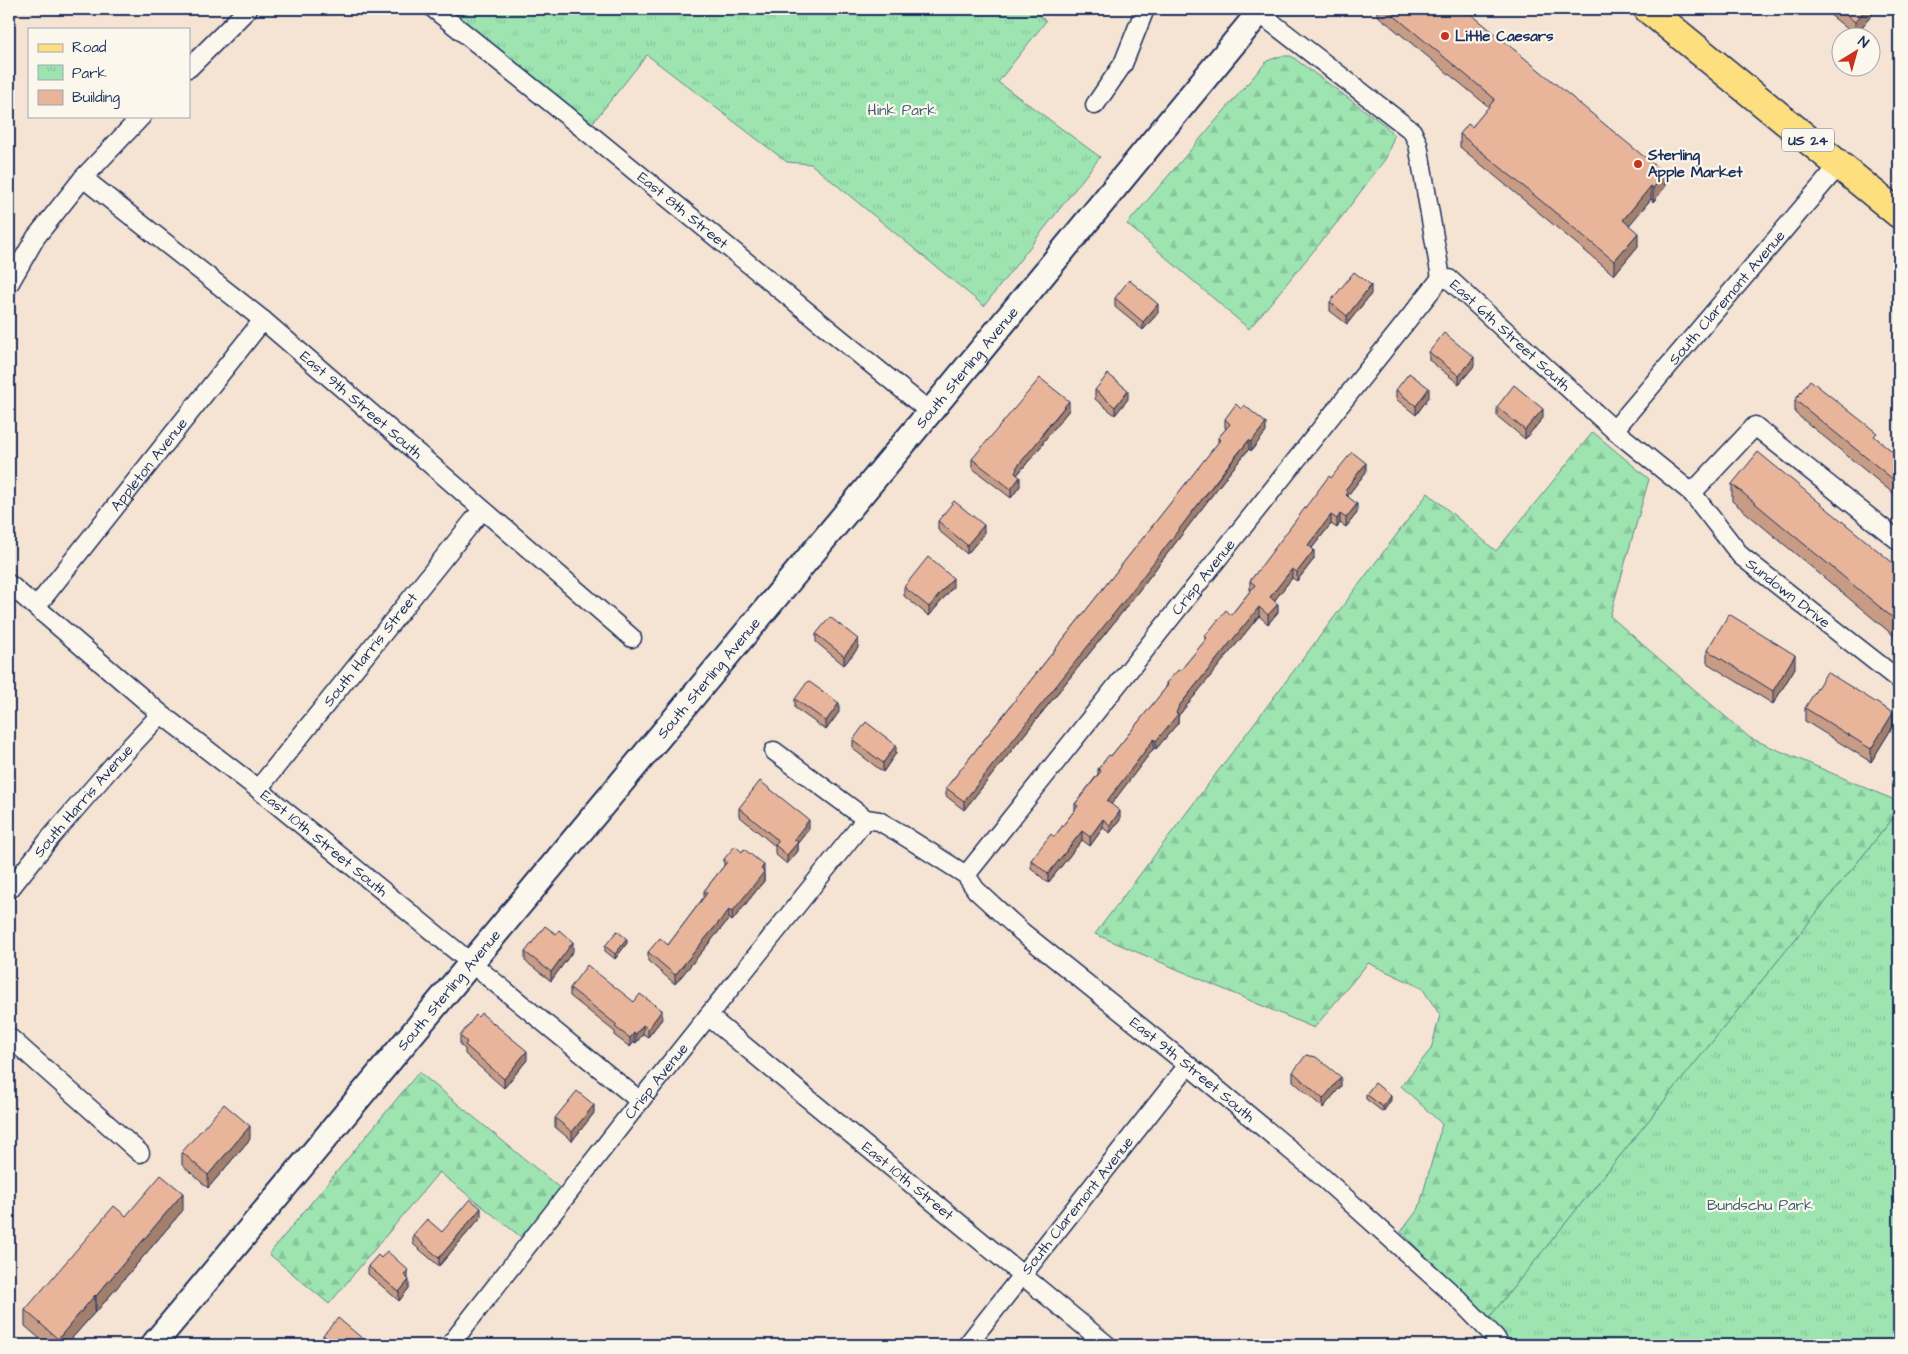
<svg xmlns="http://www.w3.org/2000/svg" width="1908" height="1354" viewBox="0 0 1908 1354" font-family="'Architects Daughter',sans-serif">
<defs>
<pattern id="forest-firs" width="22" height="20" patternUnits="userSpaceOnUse" patternTransform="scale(1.25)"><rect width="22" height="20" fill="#9de4b1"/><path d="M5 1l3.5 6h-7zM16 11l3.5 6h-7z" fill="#87c49b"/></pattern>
<pattern id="park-tufts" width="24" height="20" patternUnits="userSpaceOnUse" patternTransform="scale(1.25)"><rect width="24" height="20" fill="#9de4b1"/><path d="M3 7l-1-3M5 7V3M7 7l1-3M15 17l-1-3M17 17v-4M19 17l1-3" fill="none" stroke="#87c49b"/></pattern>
</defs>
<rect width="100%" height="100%" fill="#f5e3d3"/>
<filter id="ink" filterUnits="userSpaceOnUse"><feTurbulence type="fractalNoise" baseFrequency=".02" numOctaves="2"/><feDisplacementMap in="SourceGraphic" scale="10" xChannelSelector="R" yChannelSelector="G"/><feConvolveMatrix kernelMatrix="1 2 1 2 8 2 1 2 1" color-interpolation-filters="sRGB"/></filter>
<g filter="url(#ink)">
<g fill="url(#forest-firs)" stroke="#5c8a88">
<polygon points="1281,56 1291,56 1386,126 1394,136 1386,158 1340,219 1249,329 1127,224 1267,61"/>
<polygon points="1593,432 1649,479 1610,616 1750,738 1899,802 1899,811 1488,1319 1401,1232 1419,1208 1442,1124 1401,1086 1431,1049 1440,1015 1422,988 1368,963 1314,1028 1095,934 1428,493 1496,551"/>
<polygon points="419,1072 561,1189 521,1237 439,1172 329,1304 269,1254"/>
</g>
<g fill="url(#park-tufts)" stroke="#5c8a88">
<polygon points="452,9 1031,9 1046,21 998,82 1100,157 984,306 811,164 787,162 647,55 586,131"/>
<polygon points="1899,811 1899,1345 1506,1345 1488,1319"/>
</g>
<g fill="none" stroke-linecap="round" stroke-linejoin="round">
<defs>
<g id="minor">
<path id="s1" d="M434,9L586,131L930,412"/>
<path id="s2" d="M1254,9L1412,131L1418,144L1441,278L1449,279L1614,430L1692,493"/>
<polyline points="189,68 248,9"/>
<polyline points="1095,105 1123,64 1145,9"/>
<path id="s3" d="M83,178L263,320L632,638"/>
<polyline points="9,284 36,237 83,178 142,116"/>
<path id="s4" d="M1614,430L1839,165"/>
<path id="s5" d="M1899,541L1755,426L1692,493L1741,556L1899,680"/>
<path id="s6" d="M9,584L161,714L258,789L640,1101"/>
<path id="s7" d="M36,607L263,320"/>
<path id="s8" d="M774,751L866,819L879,821L898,832L966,875L976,890L1022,932L1188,1065L1311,1167L1458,1299L1495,1337L1500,1345"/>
<path id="s9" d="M258,789L482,510"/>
<path id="s10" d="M966,875L1441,278"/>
<path id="s11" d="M9,890L51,837L115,763L161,714"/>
<path id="s12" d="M708,1016L1107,1345"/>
<polyline points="9,1037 140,1153"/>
<path id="s13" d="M450,1345L640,1101L866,819"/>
<path id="s14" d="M967,1345L1188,1065"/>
</g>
<g id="secondary">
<path id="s15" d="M153,1345L930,412L1262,9"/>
</g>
<polyline id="primary" points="1648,9 1899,214"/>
</defs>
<use href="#minor" stroke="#1b2f5e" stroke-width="21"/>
<use href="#secondary" stroke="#1b2f5e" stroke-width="28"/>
<use href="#primary" stroke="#1b2f5e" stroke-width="31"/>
<use href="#minor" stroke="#fbf7ec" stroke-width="18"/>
<use href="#secondary" stroke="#fbf7ec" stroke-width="24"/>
<use href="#primary" stroke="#fddf80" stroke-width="28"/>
</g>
<g fill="#c89c84" stroke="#1b2f5e">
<polygon points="1377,9 1465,9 1665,187 1653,202 1651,199 1629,225 1638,246 1614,275 1460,147 1460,134 1472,127 1489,107 1377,15"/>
<polygon points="1823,9 1877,9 1855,35"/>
<polygon points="1371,294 1347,324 1330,311 1330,302"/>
<polygon points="1115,298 1158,313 1143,330 1115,307"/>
<polygon points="1429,352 1474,366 1459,384 1429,360"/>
<polygon points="1095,390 1128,399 1115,415 1095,399"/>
<polygon points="1396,390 1429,397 1416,415 1396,399"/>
<polygon points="1795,400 1877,439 1899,457 1899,498 1795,413"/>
<polygon points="1497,407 1543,418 1525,439 1497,416"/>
<polygon points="1069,410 1043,442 1043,444 1017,475 1020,486 1011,498 972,468 972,459"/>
<polygon points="1225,419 1266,432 1251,451 1249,449 1226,477 1124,610 964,810 946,796 946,788 1218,443 1218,438 1226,429 1225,428"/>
<polygon points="1366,472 1348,495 1348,497 1357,513 1346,527 1340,523 1337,528 1331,524 1312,548 1314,559 1297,581 1292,578 1274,601 1278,612 1268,624 1259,616 1179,715 1178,718 1178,723 1156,749 1154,748 1111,804 1120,820 1110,833 1103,828 1090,846 1082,840 1048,883 1031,868 1031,860 1054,837 1075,810 1075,804 1098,774 1098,769 1111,756 1166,688 1166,683 1180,671 1205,641 1205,636 1231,615 1251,590 1250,590 1250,581 1331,478"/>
<polygon points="1732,484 1899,568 1899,640 1732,501"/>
<polygon points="938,521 984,534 967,554 938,530"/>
<polygon points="904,587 953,587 929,616 904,596"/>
<polygon points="816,634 858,648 844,665 816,642"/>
<polygon points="1707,650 1795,668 1773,704 1707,663"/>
<polygon points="795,699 839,712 826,730 795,708"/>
<polygon points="1805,708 1893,726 1871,762 1805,721"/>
<polygon points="853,740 896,753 883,772 853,749"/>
<polygon points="739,808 809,829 798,842 798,851 787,864 775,854 775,846 739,816"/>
<polygon points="724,859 764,874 764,881 732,921 729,919 675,984 648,961 648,952 668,945 704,897 704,891 724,866"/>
<polygon points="556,934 573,951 551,981 525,961 525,952"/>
<polygon points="627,943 615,959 605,951 605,946"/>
<polygon points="570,988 634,1002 662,1019 648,1037 643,1034 636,1043 634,1042 630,1047 615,1036 615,1032 570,996"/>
<polygon points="460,1036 527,1060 504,1088 465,1054 465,1049 460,1045"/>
<polygon points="1293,1072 1341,1086 1323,1108 1293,1081"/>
<polygon points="1366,1094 1391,1100 1383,1112 1366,1099"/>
<polygon points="594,1113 572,1141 555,1127 555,1118"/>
<polygon points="250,1139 208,1188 182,1165 182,1152"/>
<polygon points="183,1210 96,1312 95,1312 66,1345 47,1345 25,1326 25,1310 126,1216"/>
<polygon points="481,1217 439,1266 413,1244 413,1235 442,1232"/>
<polygon points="368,1266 408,1279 409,1288 399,1301 368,1274"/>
<polygon points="323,1335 370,1345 325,1345 323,1344"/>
</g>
<g fill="#a27f6c" stroke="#1b2f5e">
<polygon points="1866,9 1877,9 1855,35 1855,22"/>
<polygon points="1665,174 1665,187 1653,202 1653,188"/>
<polygon points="1651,186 1651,199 1623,233 1623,220"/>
<polygon points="1638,233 1638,246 1614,275 1614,261"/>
<polygon points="1371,285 1371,294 1347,324 1347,316"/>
<polygon points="1158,304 1158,313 1143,330 1143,322"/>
<polygon points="1474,357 1474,366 1459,384 1459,376"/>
<polygon points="1429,388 1429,397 1416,415 1416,406"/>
<polygon points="1128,390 1128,399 1115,415 1115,407"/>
<polygon points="1069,401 1069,410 1043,442 1043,444 1017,475 1015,473 1016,468"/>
<polygon points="1543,409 1543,418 1525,439 1525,430"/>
<polygon points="1266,423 1266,432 1251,451 1251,442"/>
<polygon points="1249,440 1249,449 1226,477 1124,610 964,810 964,801"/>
<polygon points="1366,463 1366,472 1348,495 1348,501 1346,504 1345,490"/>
<polygon points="1020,477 1020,486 1011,498 1011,489"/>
<polygon points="1357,504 1357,513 1346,527 1346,518"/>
<polygon points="1340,514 1340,523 1337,528 1337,519"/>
<polygon points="1331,515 1331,524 1308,553 1308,545"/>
<polygon points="984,525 984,534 967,554 967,545"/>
<polygon points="1314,550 1314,559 1297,581 1297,572"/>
<polygon points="1292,569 1292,578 1270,606 1270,597"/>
<polygon points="953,578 953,587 929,616 929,607"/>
<polygon points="1278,604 1278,612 1268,624 1268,615"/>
<polygon points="1259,607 1259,616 1179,715 1178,718 1178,723 1156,749 1156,741 1179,706"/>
<polygon points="858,639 858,648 844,665 844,656"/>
<polygon points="1795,655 1795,668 1773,704 1773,691"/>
<polygon points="839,703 839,712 826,730 826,721"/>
<polygon points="1893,713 1893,726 1871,762 1871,749"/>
<polygon points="1154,739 1154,748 1107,810 1107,801"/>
<polygon points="896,745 896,753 883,772 883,763"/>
<polygon points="1120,811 1120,820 1110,833 1110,825"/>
<polygon points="1103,819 1103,828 1090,846 1090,837"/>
<polygon points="809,820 809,829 794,848 794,839"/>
<polygon points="1082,831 1082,840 1048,883 1048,874"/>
<polygon points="798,842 798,851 787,864 787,855"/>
<polygon points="764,865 764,881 732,921 732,912"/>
<polygon points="729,910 729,919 675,984 675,975"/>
<polygon points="627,939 627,943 615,959 615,954"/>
<polygon points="573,942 573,951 551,981 551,972"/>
<polygon points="662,1010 662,1019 648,1037 648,1029"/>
<polygon points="643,1025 643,1034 636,1043 636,1034"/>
<polygon points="634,1033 634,1042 630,1047 630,1038"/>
<polygon points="527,1051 527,1060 504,1088 504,1079"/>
<polygon points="1341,1077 1341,1086 1323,1108 1323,1099"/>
<polygon points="1391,1096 1391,1100 1383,1112 1383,1107"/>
<polygon points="594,1105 594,1113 572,1141 572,1132"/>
<polygon points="250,1126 250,1139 208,1188 208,1175"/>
<polygon points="183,1193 183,1210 96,1312 96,1296"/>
<polygon points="481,1208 481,1217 439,1266 439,1258"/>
<polygon points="408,1270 408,1279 404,1275"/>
<polygon points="409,1280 409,1288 399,1301 399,1292"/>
<polygon points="95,1295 95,1312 66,1345 58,1345 58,1339"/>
</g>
<g fill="#e8b59a" stroke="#1b2f5e">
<polygon points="1386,9 1465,9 1665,174 1653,188 1651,186 1623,220 1638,233 1614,261 1460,134 1468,124 1472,127 1495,99"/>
<polygon points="1839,9 1866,9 1855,22"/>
<polygon points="1354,272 1371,285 1347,316 1330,302"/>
<polygon points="1129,280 1158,304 1143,322 1115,298"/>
<polygon points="1444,333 1474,357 1459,376 1429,352"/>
<polygon points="1409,373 1429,388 1416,406 1396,390"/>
<polygon points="1108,374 1128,390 1115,407 1095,390"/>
<polygon points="1040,378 1069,401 1042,434 1043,435 1016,468 1017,469 1015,473 1020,477 1011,489 972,459"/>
<polygon points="1810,380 1877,433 1874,436 1899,457 1899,484 1795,400"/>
<polygon points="1514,385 1543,409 1525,430 1497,407"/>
<polygon points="1236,404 1241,409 1244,405 1266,423 1251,442 1249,440 1226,468 1124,601 964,801 946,788 1220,440 1218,438 1230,424 1225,419"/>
<polygon points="1352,452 1366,463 1345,490 1348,492 1346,495 1357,504 1346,518 1340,514 1337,519 1331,515 1308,545 1314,550 1297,572 1292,569 1270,597 1278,604 1268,615 1259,607 1179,706 1176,713 1178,714 1156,741 1154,739 1107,801 1120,811 1110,825 1103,819 1090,837 1082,831 1048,874 1031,860 1051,834 1054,837 1078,806 1075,804 1101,771 1098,769 1109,755 1111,756 1168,685 1166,683 1178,670 1180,671 1207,638 1205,636 1226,610 1231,615 1255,585 1250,581 1329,476 1331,478"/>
<polygon points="1758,452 1899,568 1899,623 1732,484"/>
<polygon points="954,501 984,525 967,545 938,521"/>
<polygon points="928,557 953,578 929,607 904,587"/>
<polygon points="1729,614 1795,655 1773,691 1707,650"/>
<polygon points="830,617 858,639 844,656 816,634"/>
<polygon points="1827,672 1893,713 1871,749 1805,708"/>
<polygon points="808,681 839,703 826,721 795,699"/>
<polygon points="866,722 896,745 883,763 853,740"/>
<polygon points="760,781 809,820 794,839 798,842 787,855 775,845 779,841 739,808"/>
<polygon points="735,846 742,852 744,849 764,865 761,869 764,872 732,912 729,910 675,975 648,952 660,938 668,945 707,893 704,891 727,862 724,859"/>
<polygon points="545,926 556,934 559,930 573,942 551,972 525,952"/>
<polygon points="617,931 627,939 615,954 605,946"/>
<polygon points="587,965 634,1002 640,994 662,1010 648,1029 643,1025 636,1034 634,1033 630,1038 615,1027 617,1025 570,988"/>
<polygon points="481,1013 527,1051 504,1079 465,1045 467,1042 460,1036 476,1015 478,1017"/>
<polygon points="1306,1055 1316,1057 1341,1077 1323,1099 1293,1072"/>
<polygon points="1375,1083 1391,1096 1383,1107 1366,1094"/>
<polygon points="577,1091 594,1105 572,1132 555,1118"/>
<polygon points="224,1104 250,1126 208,1175 182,1152"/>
<polygon points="161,1175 183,1193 96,1296 95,1295 58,1339 25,1310 114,1206 126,1216"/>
<polygon points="470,1199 481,1208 439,1258 413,1235 427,1219 442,1232"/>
<polygon points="387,1251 408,1270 404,1275 409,1280 399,1292 368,1266 378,1255 381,1258"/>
<polygon points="338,1318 370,1345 335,1345 323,1335"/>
</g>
</g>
<g fill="#c8321e" stroke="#fbf7ec" stroke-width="2">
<circle cx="1445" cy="36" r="5"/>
<circle cx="1638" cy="164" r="5"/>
</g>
<g text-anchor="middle" stroke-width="4.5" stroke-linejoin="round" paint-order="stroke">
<rect fill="#fbf7ec" stroke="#5e6b89" stroke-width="1" x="1782" y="128.5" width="52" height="23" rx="4"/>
<g font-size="14" font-weight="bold" fill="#1b2f5e">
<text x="1808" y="145">US 24</text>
</g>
<g font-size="15" font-weight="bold" fill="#1b2f5e" stroke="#fbf7ec" text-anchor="start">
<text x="1455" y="41">Little Caesars</text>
<text x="1648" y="160">Sterling<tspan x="1648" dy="17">Apple Market</tspan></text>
</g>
<g font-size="15" fill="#3c5c73" stroke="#fbf7ec">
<text x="902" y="115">Hink Park</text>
<text x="1760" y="1210">Bundschu Park</text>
</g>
<g font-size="15" fill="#1b2f5e" stroke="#fbf7ec">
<text dy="5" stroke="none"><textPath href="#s1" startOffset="320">East 8th Street</textPath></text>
<text dy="5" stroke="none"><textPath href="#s4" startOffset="174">South Claremont Avenue</textPath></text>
<text dy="5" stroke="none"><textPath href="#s2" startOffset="441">East 6th Street South</textPath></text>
<text dy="5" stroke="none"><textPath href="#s15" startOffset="1272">South Sterling Avenue</textPath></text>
<text dy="5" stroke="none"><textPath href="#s3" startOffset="359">East 9th Street South</textPath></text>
<text dy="5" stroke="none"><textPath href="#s7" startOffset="182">Appleton Avenue</textPath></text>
<text dy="5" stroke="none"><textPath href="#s10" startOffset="381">Crisp Avenue</textPath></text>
<text dy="5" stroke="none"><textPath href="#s5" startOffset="416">Sundown Drive</textPath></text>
<text dy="5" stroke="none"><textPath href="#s9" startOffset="179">South Harris Street</textPath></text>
<text dy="5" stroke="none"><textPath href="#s15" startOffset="868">South Sterling Avenue</textPath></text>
<text dy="5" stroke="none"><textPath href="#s11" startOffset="116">South Harris Avenue</textPath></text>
<text dy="5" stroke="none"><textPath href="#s6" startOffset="408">East 10th Street South</textPath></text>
<text dy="5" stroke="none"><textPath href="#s15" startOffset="462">South Sterling Avenue</textPath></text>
<text dy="5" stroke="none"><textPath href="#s8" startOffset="529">East 9th Street South</textPath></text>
<text dy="5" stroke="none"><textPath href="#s13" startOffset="335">Crisp Avenue</textPath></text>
<text dy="5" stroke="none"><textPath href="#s12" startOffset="259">East 10th Street</textPath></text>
<text dy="5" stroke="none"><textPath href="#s14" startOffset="178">South Claremont Avenue</textPath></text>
</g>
</g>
<rect width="1908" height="1354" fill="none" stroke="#fbf7ec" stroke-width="30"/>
<rect x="15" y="15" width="1878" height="1324" fill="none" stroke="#1b2f5e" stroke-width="2" filter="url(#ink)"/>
<rect x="28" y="28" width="162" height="90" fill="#fbf7ec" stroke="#a1a7b3"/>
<rect x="38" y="44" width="25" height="8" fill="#fddf80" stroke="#a1a7b3"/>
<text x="72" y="52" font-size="15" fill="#1b2f5e">Road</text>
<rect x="38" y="65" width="25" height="15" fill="url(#park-tufts)" stroke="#a1a7b3"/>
<text x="72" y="78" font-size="15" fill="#1b2f5e">Park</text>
<rect x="38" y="90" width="25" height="15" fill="#e8b59a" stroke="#a1a7b3"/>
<text x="72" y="102" font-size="15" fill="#1b2f5e">Building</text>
<g transform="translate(1856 52) rotate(37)"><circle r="24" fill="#fbf7ec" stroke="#a1a7b3"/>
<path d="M0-4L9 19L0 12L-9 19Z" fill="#c8321e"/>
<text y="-8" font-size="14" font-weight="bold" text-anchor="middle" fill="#1b2f5e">N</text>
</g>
</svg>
